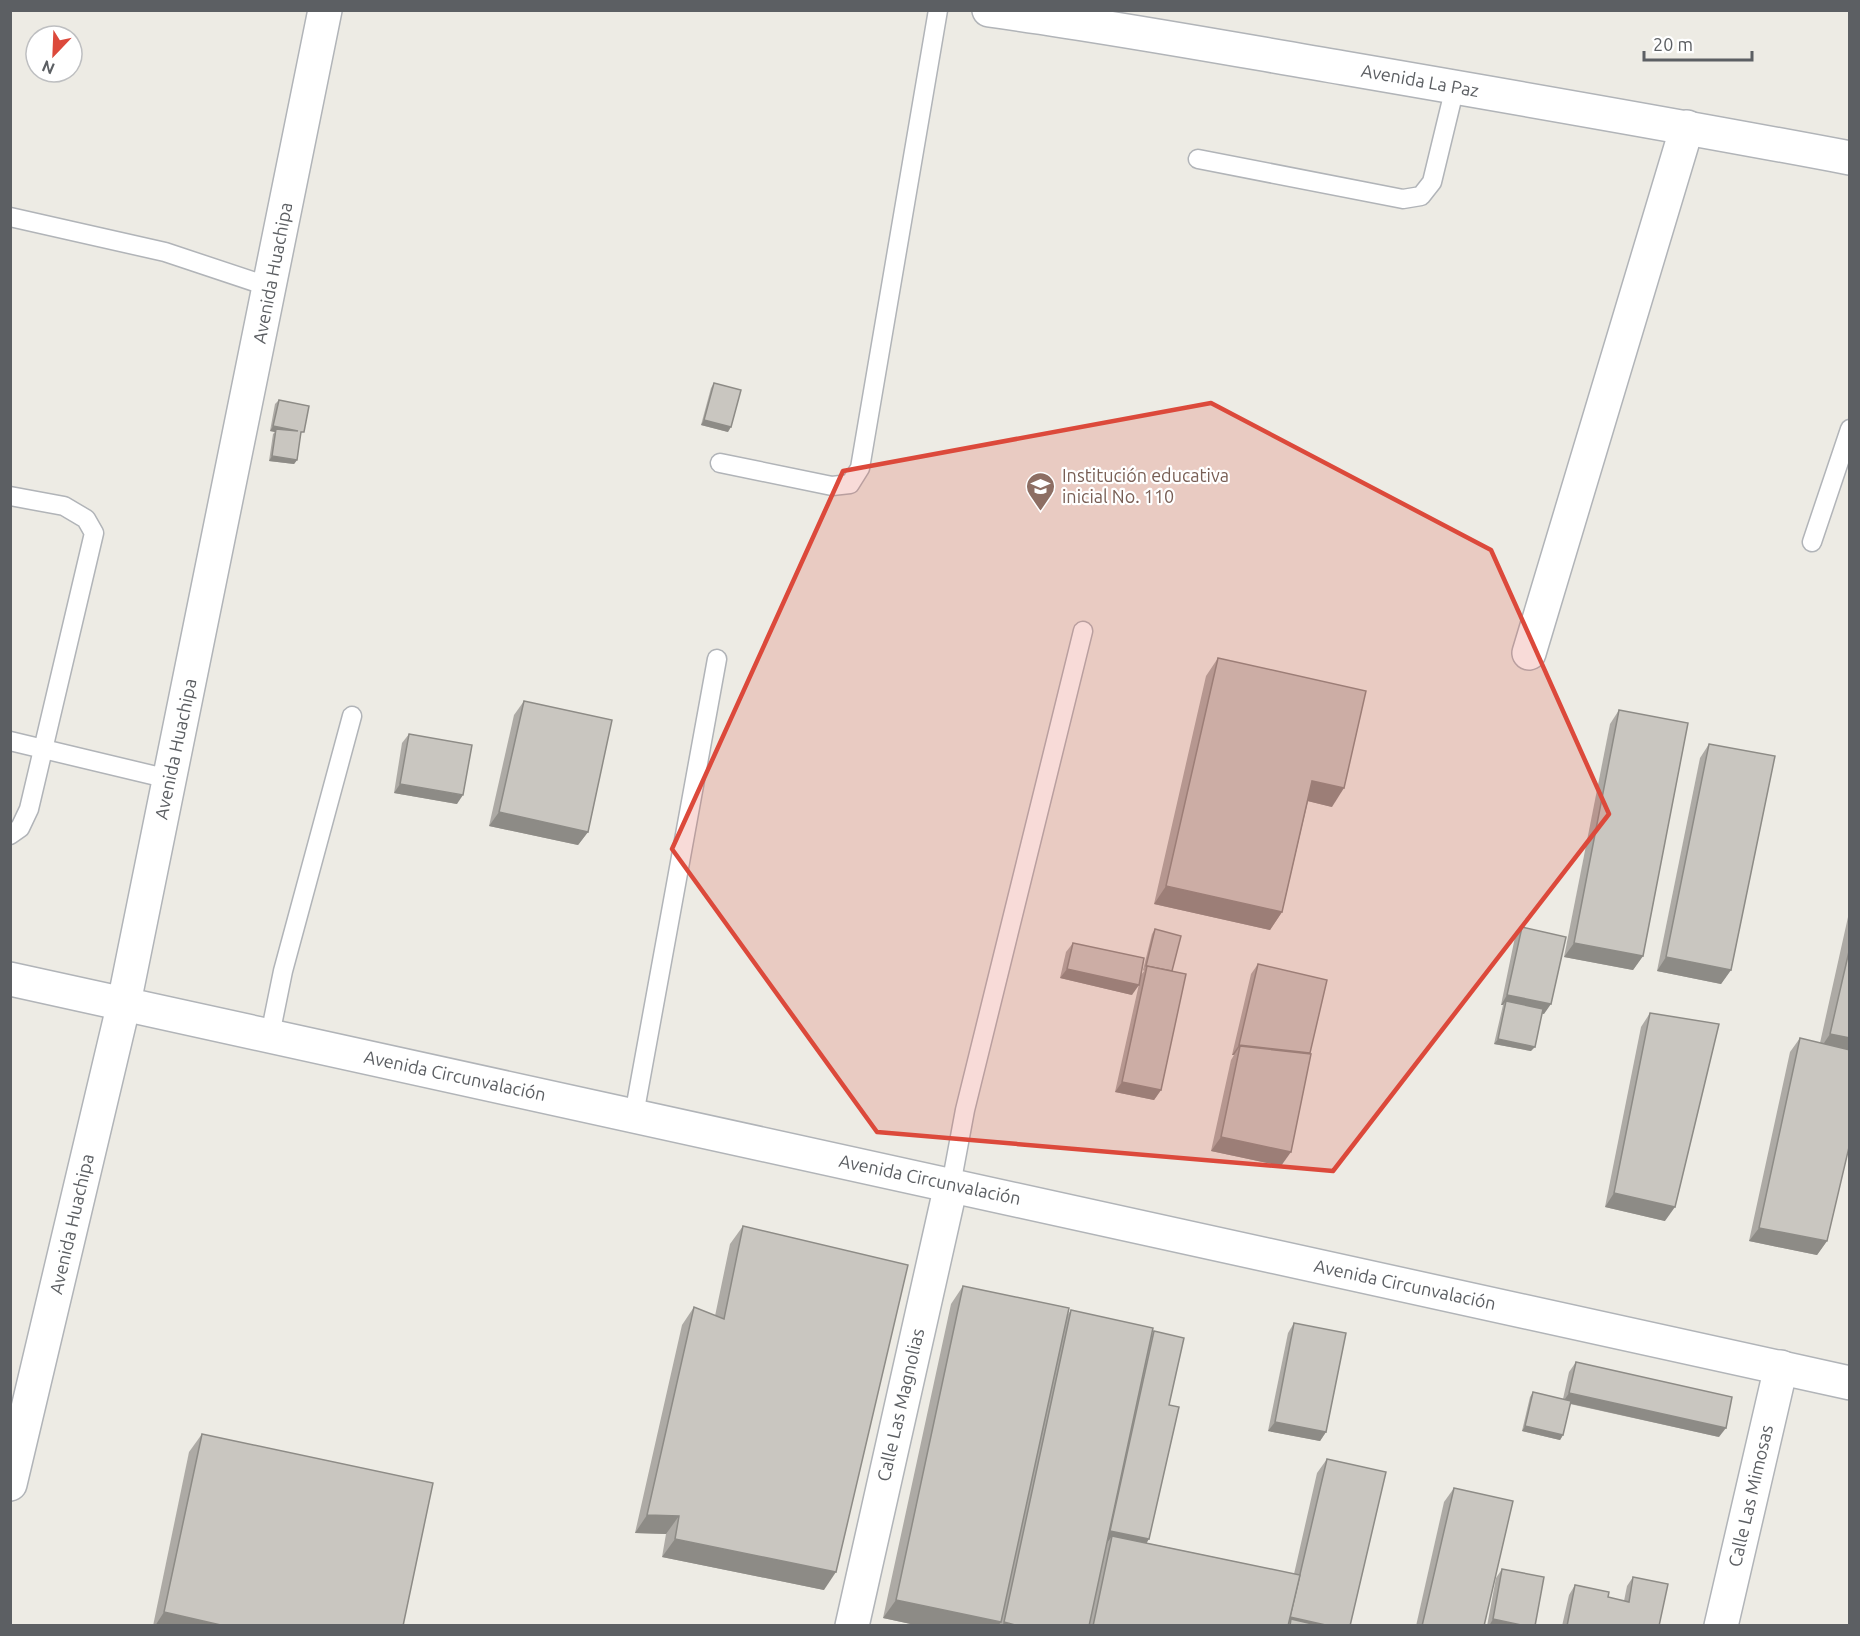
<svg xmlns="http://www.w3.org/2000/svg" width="1860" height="1636" viewBox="0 0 1860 1636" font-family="Ubuntu,sans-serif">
<rect width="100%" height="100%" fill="#edebe4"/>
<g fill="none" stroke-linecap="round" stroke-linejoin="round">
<defs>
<g id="service">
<polyline points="1198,159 1403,199 1421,196 1432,182 1455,87"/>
<polyline points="10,217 165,252 270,287"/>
<polyline points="720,463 832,486 850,484 860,468 938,10"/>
<polyline points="10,496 64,506 86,519 94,533 29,809 20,828 10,835"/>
<polyline points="1812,542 1850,429"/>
<polyline points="10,741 169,779"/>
<polyline points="270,1035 283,971 352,716"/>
<polyline points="634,1115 717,659"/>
<polyline points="951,1185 965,1110 1083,631"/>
</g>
<g id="minor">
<path d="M989,10C1108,26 1226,48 1344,68C1513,97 1681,126 1850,158"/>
<polyline points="1529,653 1687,127"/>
<polyline points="852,1626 951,1185"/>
<polyline points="1721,1626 1781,1367"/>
</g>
<g id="tertiary">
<polyline points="10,979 1850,1383"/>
<polyline points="10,1484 124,1003 325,10"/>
</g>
</defs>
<use href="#service" stroke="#b1b4b8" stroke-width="21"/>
<use href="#minor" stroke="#b1b4b8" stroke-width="36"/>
<use href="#tertiary" stroke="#b1b4b8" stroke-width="36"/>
<use href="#service" stroke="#fff" stroke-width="18"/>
<use href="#minor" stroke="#fff" stroke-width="33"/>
<use href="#tertiary" stroke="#fff" stroke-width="33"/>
</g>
<g fill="#adaaa5">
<polygon points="714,383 728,432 701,425 711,388"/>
<polygon points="279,400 300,437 297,460 294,464 269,461 273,434 275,432 270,431 275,404"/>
<polygon points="1218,658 1332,807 1308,801 1282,912 1270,930 1154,904 1206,676"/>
<polygon points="524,701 588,832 578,845 489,826 514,715"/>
<polygon points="1619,710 1643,956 1633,970 1564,957 1610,724"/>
<polygon points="409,734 457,804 394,793 402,743"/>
<polygon points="1709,744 1731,970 1721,984 1657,971 1700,758"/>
<polygon points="1850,908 1850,1143 1827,1241 1817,1255 1749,1241 1790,1052 1800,1038 1820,1043"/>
<polygon points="1522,927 1544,1014 1542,1013 1531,1051 1494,1044 1503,1005 1501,1005 1515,937"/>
<polygon points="1155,929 1172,971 1161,1090 1154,1100 1115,1092 1141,975 1144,971 1143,970 1152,934"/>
<polygon points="1073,943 1132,995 1060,978 1066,952"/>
<polygon points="1258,964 1310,1053 1281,1166 1211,1151 1231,1060 1234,1055 1232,1055 1251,974"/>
<polygon points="1650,1013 1665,1221 1605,1207 1641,1027"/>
<polygon points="743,1226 824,1590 662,1557 666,1534 635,1533 682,1325 694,1307 715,1316 730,1244"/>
<polygon points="963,1286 1067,1316 1071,1310 1151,1335 1154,1331 1169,1405 1147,1543 1294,1574 1317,1473 1327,1459 1350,1626 920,1626 883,1618 951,1304"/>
<polygon points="1294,1323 1326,1432 1320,1441 1268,1431 1288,1333"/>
<polygon points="1576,1362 1719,1437 1570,1404 1563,1435 1560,1440 1522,1431 1530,1397 1533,1392 1563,1399 1569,1372"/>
<polygon points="202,1434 403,1626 153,1626 189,1452"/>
<polygon points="1454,1488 1484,1626 1416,1626 1444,1502"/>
<polygon points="1502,1569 1535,1626 1487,1626 1496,1578"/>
<polygon points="1633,1577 1659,1626 1562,1626 1569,1595 1575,1585 1608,1597 1624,1601 1627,1586"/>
</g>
<g fill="#8d8b86">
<polygon points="704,420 731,427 728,432 701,425"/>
<polygon points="273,426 298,431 276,429 275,432 270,431"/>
<polygon points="272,456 297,460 294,464 269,461"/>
<polygon points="1312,781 1344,788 1332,807 1299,799"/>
<polygon points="400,784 463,795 457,804 394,793"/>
<polygon points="499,812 588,832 578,845 489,826"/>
<polygon points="1166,886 1282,912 1270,930 1154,904"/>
<polygon points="1574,943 1643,956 1633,970 1564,957"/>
<polygon points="1666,957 1731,970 1721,984 1657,971"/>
<polygon points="1067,969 1139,985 1132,995 1060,978"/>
<polygon points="1507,995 1551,1004 1544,1014 1505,1005 1506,1001 1503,1005 1501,1005"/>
<polygon points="1830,1034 1850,1038 1850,1059 1818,1052"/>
<polygon points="1498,1039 1535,1047 1531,1051 1494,1044"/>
<polygon points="1239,1045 1310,1053 1303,1062 1240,1046 1234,1055 1232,1055"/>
<polygon points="1122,1082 1161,1090 1154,1100 1115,1092"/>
<polygon points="1221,1137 1291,1152 1281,1166 1211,1151"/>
<polygon points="1614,1193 1675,1207 1665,1221 1605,1207"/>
<polygon points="1759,1228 1827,1241 1817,1255 1749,1241"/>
<polygon points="1569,1393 1726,1428 1719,1437 1563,1402"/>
<polygon points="1275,1422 1326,1432 1320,1441 1268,1431"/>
<polygon points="1525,1426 1563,1435 1560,1440 1522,1431"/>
<polygon points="647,1515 679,1516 666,1534 635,1533"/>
<polygon points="1110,1531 1149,1539 1140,1553 1112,1536 1105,1546 1100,1545"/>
<polygon points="675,1539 836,1572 824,1590 662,1557"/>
<polygon points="896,1600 1001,1622 998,1626 920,1626 883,1618"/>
<polygon points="164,1612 225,1626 155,1626"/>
<polygon points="1290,1617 1330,1626 1290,1626 1291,1619 1287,1626"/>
<polygon points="1493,1619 1526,1626 1489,1626"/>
<polygon points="1004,1622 1019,1626 1002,1626"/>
</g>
<g fill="#c9c6c0" stroke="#8d8b86" stroke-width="1.5">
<polygon points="714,383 741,390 731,427 704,420"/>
<polygon points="279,400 309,406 304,432 301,432 297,460 272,456 276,429 298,431 273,426"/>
<polygon points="1218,658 1366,691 1344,788 1312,781 1282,912 1166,886"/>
<polygon points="524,701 612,720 588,832 499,812"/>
<polygon points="1619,710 1688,723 1643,956 1574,943"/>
<polygon points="409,734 472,745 463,795 400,784"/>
<polygon points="1709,744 1775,756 1731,970 1666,957"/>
<polygon points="1522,927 1566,937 1551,1004 1507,995"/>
<polygon points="1155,929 1181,936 1172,971 1146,966"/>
<polygon points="1073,943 1144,958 1139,985 1067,969"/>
<polygon points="1850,947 1850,1038 1830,1034"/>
<polygon points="1258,964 1327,980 1310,1053 1239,1045"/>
<polygon points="1147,966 1186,974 1161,1090 1122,1082"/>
<polygon points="1506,1001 1543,1009 1535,1047 1498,1039"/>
<polygon points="1650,1013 1719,1024 1675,1207 1614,1193"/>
<polygon points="1800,1038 1850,1050 1850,1143 1827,1241 1759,1228"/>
<polygon points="1240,1046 1311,1054 1291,1152 1221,1137"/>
<polygon points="743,1226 908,1265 836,1572 675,1539 679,1516 647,1515 694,1307 724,1319"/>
<polygon points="963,1286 1069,1308 1001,1622 896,1600"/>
<polygon points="1071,1310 1153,1328 1089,1626 1019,1626 1004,1622"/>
<polygon points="1294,1323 1346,1333 1326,1432 1275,1422"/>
<polygon points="1154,1331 1184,1338 1169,1405 1179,1407 1149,1539 1110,1531"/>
<polygon points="1576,1362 1732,1397 1726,1428 1569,1393"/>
<polygon points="1533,1392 1571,1401 1563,1435 1525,1426"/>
<polygon points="202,1434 433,1483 403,1626 225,1626 164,1612"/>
<polygon points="1327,1459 1386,1472 1350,1626 1330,1626 1290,1617"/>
<polygon points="1454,1488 1513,1501 1484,1626 1422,1626"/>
<polygon points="1112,1536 1300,1575 1288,1626 1093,1626"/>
<polygon points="1502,1569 1544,1577 1535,1626 1526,1626 1493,1619"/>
<polygon points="1633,1577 1668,1584 1659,1626 1567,1626 1575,1585 1609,1592 1608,1597 1629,1602"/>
<polygon points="1291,1619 1321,1626 1290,1626"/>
</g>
<path fill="#dc493b" fill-opacity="0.2" stroke="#dc493b" stroke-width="4.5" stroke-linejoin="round" d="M1211,403L1491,550L1609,814L1333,1171L877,1132L672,849L843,471Z"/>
<defs>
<symbol id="school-pin" viewBox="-11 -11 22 30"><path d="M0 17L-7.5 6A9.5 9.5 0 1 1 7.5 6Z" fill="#8d6e63" stroke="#fff"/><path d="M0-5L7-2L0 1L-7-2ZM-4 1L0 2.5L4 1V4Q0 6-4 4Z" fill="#fff"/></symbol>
</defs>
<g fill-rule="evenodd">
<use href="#school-pin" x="1024" y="470" width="33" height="45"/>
</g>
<g text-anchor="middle" stroke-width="4.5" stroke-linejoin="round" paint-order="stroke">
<g font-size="18" fill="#5c5f63" stroke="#fff">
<text transform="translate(1420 81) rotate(10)" y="6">Avenida La Paz</text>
<text transform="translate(273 273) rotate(-79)" y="6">Avenida Huachipa</text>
<text transform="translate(176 749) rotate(-78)" y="6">Avenida Huachipa</text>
<text transform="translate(455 1076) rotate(12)" y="6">Avenida Circunvalación</text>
<text transform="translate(930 1180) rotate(12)" y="6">Avenida Circunvalación</text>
<text transform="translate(72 1224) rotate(-77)" y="6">Avenida Huachipa</text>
<text transform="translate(1405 1285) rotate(12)" y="6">Avenida Circunvalación</text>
<text transform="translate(901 1405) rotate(-77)" y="6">Calle Las Magnolias</text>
<text transform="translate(1751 1496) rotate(-77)" y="6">Calle Las Mimosas</text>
</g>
<g font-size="18" fill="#785e54" stroke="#fff" text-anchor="start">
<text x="1062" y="482">Institución educativa<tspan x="1062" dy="21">inicial No. 110</tspan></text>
</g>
</g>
<rect width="1860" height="1636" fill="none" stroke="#5c5f63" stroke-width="24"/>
<g transform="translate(54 54) rotate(203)"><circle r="28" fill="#ffffff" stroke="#bebfc1" stroke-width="1.5"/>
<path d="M0-4.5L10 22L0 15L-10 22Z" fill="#dc493b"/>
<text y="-9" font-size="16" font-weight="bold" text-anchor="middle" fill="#5c5f63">N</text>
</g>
<path d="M1644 51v9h108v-9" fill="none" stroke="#5c5f63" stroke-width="3"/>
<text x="1653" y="51" font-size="18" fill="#5c5f63" stroke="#ffffff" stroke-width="4.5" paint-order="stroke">20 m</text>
</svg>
